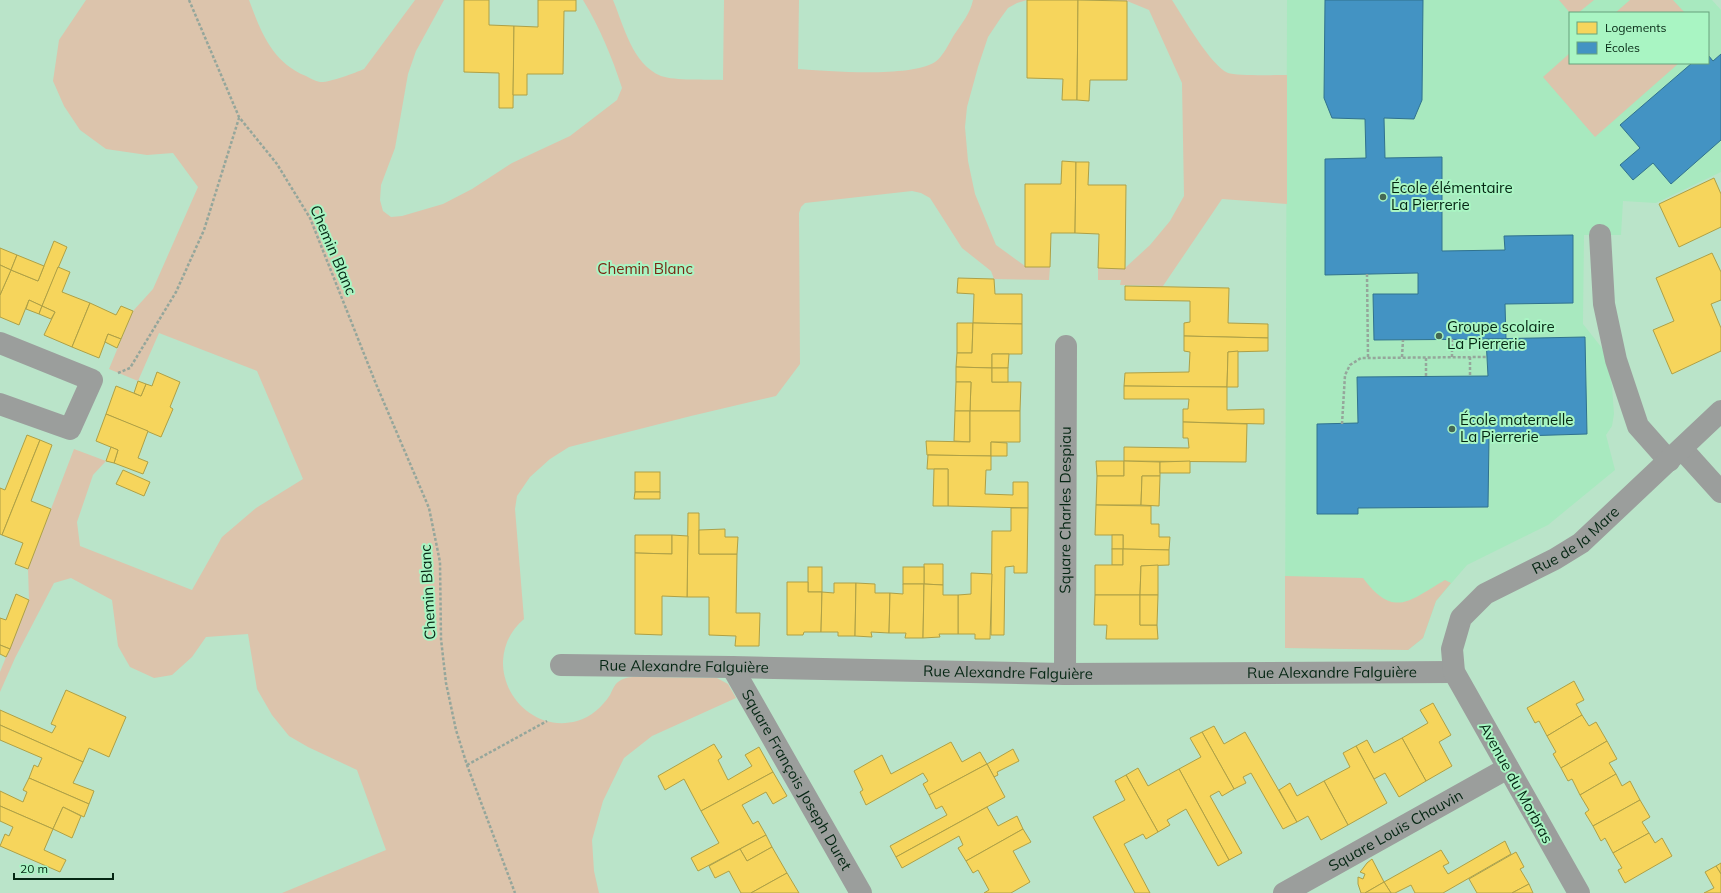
<svg xmlns="http://www.w3.org/2000/svg" width="1721" height="893" viewBox="0 0 1721 893" font-family="Mulish,sans-serif">
<rect width="100%" height="100%" fill="#bae4c9"/>
<path fill="#a8e9bf" fill-rule="evenodd" d="M1287,0H1712L1721,10V172L1656,203L1623,201L1621,235H1584L1583,324L1602,348L1607,361L1612,386L1614,414L1612,426L1606,435L1615,470L1548,525L1467,565L1436,601L1423,638L1408,650L1285,648ZM1570,13H1708V63H1570Z"/>
<g fill="#dcc4ac">
<path d="M86,0H249C261,32 272,62 306,76C310,78 315,81 320,82C328,83 355,73 364,69L415,0H444L416,51L408,74L395,148L381,185L380,200L383,211L391,217L402,216L443,204L472,189L512,163L570,136L617,100L622,88C612,57 600,28 583,0H613C624,26 632,64 661,76C675,81 707,79 723,80L724,0H799L798,69C829,71 909,78 935,62C943,57 949,43 954,35C962,23 970,14 973,0H1046H1027L1017,3L1008,8L1000,19L988,37L978,67L967,107L965,127L968,161L975,194L996,245L1025,266L1050,267L1049,280L994,279L991,271L962,248L930,198L921,193L912,191L805,203L801,207L799,213L800,364L776,396L691,416L569,447L550,459L530,477L517,496L515,509L524,619C511,630 504,644 503,661C502,699 538,732 577,721C591,717 602,707 610,695C612,691 614,685 618,682C623,678 629,677 635,677L717,678L728,684L736,698L652,736L624,758L603,801L592,840L594,871L599,893H282L386,850L357,770L308,747L289,736L272,715L257,689L248,634L206,637L192,657L172,675L154,678L130,667L118,646L112,600L71,578L54,583L15,658L0,692V672L29,600L28,569L74,449L106,461L93,475L77,522L80,546L192,590L222,537L256,508L303,479L257,371L159,333L138,381L109,369L133,311L153,289L198,187L173,153L147,155L106,149L80,130L64,106L53,81L59,40Z"/>
<path d="M1102,0H1172C1183,17 1211,66 1228,73C1235,76 1276,75 1287,75V204L1222,199L1163,286L1120,285L1121,280H1098V268H1125L1150,245L1170,221L1184,196L1182,83L1149,10L1127,1Z"/>
<polygon points="1559,0 1594,0 1578,13 1570,13"/>
<polygon points="1630,0 1673,0 1685,13 1615,13"/>
<polygon points="1570,53 1570,63 1679,63 1595,137 1543,77"/>
<path d="M1285,576L1363,578C1394,619 1409,601 1445,580L1451,583L1436,601L1423,638L1408,650L1285,648Z"/>
</g>
<g fill="#f6d55c" stroke="#aea046">
<polygon points="464,0 489,0 489,25 514,26 513,108 499,108 499,73 464,72"/>
<polygon points="538,0 576,0 576,11 564,11 563,74 527,74 527,95 513,95 514,26 538,27"/>
<polygon points="1027,0 1078,0 1077,100 1062,100 1063,79 1027,78"/>
<polygon points="1078,0 1127,1 1127,80 1090,80 1089,101 1077,100"/>
<polygon points="1062,161 1076,162 1075,233 1051,233 1050,267 1025,267 1025,184 1061,184"/>
<polygon points="1076,162 1089,162 1088,185 1126,185 1125,269 1098,268 1099,234 1075,233"/>
<polygon points="1714,178 1721,194 1721,227 1679,247 1659,204"/>
<polygon points="54,241 67,247 42,306 29,300 19,325 0,317 0,295 11,270 38,281"/>
<polygon points="0,248 17,255 11,270 0,265"/>
<polygon points="1712,253 1721,272 1721,300 1711,304 1721,328 1721,351 1672,374 1653,330 1674,321 1656,278"/>
<polygon points="17,255 44,266 38,281 11,270"/>
<polygon points="0,265 11,270 0,295"/>
<polygon points="58,267 70,272 62,292 90,303 72,347 44,335 55,312 42,306"/>
<polygon points="958,278 994,279 995,294 1022,294 1022,324 973,323 974,294 957,293"/>
<polygon points="1125,286 1229,288 1228,323 1268,324 1268,338 1184,336 1184,323 1190,322 1190,301 1125,300"/>
<polygon points="29,300 42,306 39,314 26,309"/>
<polygon points="90,303 116,315 121,306 133,311 121,339 108,334 99,358 72,347"/>
<polygon points="42,306 55,312 51,319 39,314"/>
<polygon points="957,323 973,323 972,353 957,353"/>
<polygon points="973,323 1022,324 1022,354 992,354 992,368 956,367 957,353 972,353"/>
<polygon points="108,334 121,339 117,348 105,342"/>
<polygon points="1184,336 1268,338 1268,351 1228,352 1227,387 1124,386 1125,373 1189,372 1190,352 1184,351"/>
<polygon points="1238,351 1238,387 1227,387 1228,352"/>
<polygon points="992,354 1009,354 1008,368 992,368"/>
<polygon points="956,367 992,368 992,382 1021,382 1020,411 970,411 971,382 956,382"/>
<rect x="992" y="368" width="16" height="14"/>
<polygon points="157,372 180,382 170,407 173,409 161,437 106,414 116,386 141,396 146,384 152,386"/>
<polygon points="138,381 146,384 141,396 134,393"/>
<polygon points="956,382 971,382 970,411 955,411"/>
<polygon points="1124,386 1227,387 1227,410 1264,409 1264,424 1183,422 1183,409 1188,409 1189,399 1124,399"/>
<polygon points="955,411 970,411 970,442 954,441"/>
<polygon points="970,411 1020,411 1020,442 991,442 991,456 927,455 926,441 970,442"/>
<polygon points="106,414 148,431 138,458 148,462 143,474 114,463 118,450 96,441"/>
<polygon points="1183,422 1247,424 1246,462 1124,461 1124,447 1189,448 1188,438 1183,438"/>
<polygon points="27,435 40,440 2,535 0,534 0,488 5,490"/>
<polygon points="40,440 52,445 31,501 51,509 28,569 15,564 23,543 2,535"/>
<polygon points="991,442 1007,443 1007,456 991,456"/>
<polygon points="111,447 118,450 114,463 106,461"/>
<polygon points="928,455 991,456 991,470 986,470 985,494 1013,495 1013,482 1028,482 1028,508 948,506 948,469 927,469"/>
<polygon points="1096,461 1124,461 1124,476 1097,476"/>
<polygon points="1124,461 1160,462 1160,476 1142,476 1141,505 1096,505 1097,476 1124,476"/>
<polygon points="1190,461 1190,473 1160,473 1160,462"/>
<polygon points="934,469 948,469 948,506 933,506"/>
<polygon points="123,470 150,482 144,496 116,484"/>
<rect x="635" y="472" width="25" height="20"/>
<polygon points="1142,476 1160,476 1159,506 1141,505"/>
<polygon points="635,492 660,492 660,499 634,499"/>
<polygon points="1096,505 1151,506 1151,524 1159,524 1159,537 1170,537 1169,550 1123,549 1123,535 1095,535"/>
<polygon points="1011,508 1028,508 1027,573 1014,573 1014,566 1005,567 1004,635 991,635 992,531 1011,531"/>
<polygon points="688,513 699,513 699,554 737,554 736,613 760,613 759,646 735,646 736,636 709,635 709,597 687,597"/>
<polygon points="725,529 725,537 738,537 737,554 699,554 699,530"/>
<polygon points="635,535 672,535 672,554 635,553"/>
<polygon points="672,535 688,536 687,597 662,596 662,635 635,634 635,553 672,554"/>
<rect x="1112" y="535" width="11" height="14"/>
<rect x="1112" y="549" width="11" height="16"/>
<polygon points="1123,549 1169,550 1169,565 1141,566 1140,595 1095,595 1095,565 1123,565"/>
<polygon points="924,564 943,564 943,585 924,584"/>
<polygon points="1158,565 1158,595 1140,595 1141,566"/>
<rect x="808" y="567" width="14" height="25"/>
<rect x="903" y="567" width="21" height="17"/>
<polygon points="971,573 992,574 990,639 975,639 975,634 958,634 958,595 971,594"/>
<polygon points="787,582 808,582 808,592 822,592 821,632 804,632 803,635 787,635"/>
<polygon points="834,583 856,583 855,636 838,636 838,632 821,632 822,592 834,593"/>
<polygon points="856,583 875,584 875,593 890,593 889,633 871,632 872,637 855,636"/>
<polygon points="903,584 924,584 923,638 905,638 906,633 889,633 890,593 903,594"/>
<polygon points="924,584 943,585 943,595 958,595 958,634 939,634 940,637 923,638"/>
<polygon points="16,594 29,600 10,649 0,645 0,618 6,620"/>
<polygon points="1095,595 1140,595 1140,625 1157,625 1158,639 1106,639 1107,625 1094,625"/>
<polygon points="1140,595 1158,595 1157,625 1140,625"/>
<polygon points="0,645 10,649 6,657 0,654"/>
<polygon points="1574,681 1584,700 1576,704 1582,715 1547,736 1539,721 1535,723 1527,708"/>
<polygon points="66,690 126,717 109,757 89,748 83,762 0,725 0,710 52,733 56,726 51,724"/>
<polygon points="1433,703 1451,735 1439,742 1452,766 1426,781 1402,738 1428,723 1420,710"/>
<polygon points="1582,715 1589,726 1596,722 1607,741 1561,768 1553,754 1556,752 1547,736"/>
<polygon points="0,725 83,762 73,783 94,791 89,804 29,778 34,765 38,767 42,758 0,740"/>
<polygon points="1214,726 1224,744 1245,732 1297,822 1283,829 1251,773 1243,777 1246,783 1234,789 1202,732"/>
<polygon points="1202,732 1234,789 1222,796 1219,791 1210,796 1242,853 1229,860 1179,769 1201,757 1190,738"/>
<polygon points="1402,738 1426,781 1399,797 1385,773 1374,779 1356,746 1367,740 1374,753"/>
<polygon points="1607,741 1617,759 1609,763 1616,774 1580,795 1572,779 1568,781 1561,768"/>
<polygon points="951,742 962,762 980,752 987,764 929,795 923,784 928,781 923,773 866,805 860,792 863,790 854,771 882,755 891,774"/>
<polygon points="714,744 722,757 718,760 728,780 752,766 745,755 759,747 773,772 701,811 684,779 665,790 658,776"/>
<polygon points="1356,746 1387,803 1348,825 1324,781 1350,767 1343,753"/>
<polygon points="1013,749 1019,761 997,772 998,775 994,777 987,764"/>
<polygon points="987,764 1005,797 896,857 890,846 947,815 942,806 936,809 929,795"/>
<polygon points="1138,768 1148,786 1179,769 1229,860 1218,866 1186,809 1167,820 1170,825 1158,832 1126,775"/>
<polygon points="773,772 787,796 773,804 766,792 742,805 753,824 758,821 766,835 698,871 691,858 719,843 701,811"/>
<polygon points="1616,774 1622,786 1630,781 1640,800 1593,826 1585,813 1589,810 1580,795"/>
<polygon points="1126,775 1158,832 1146,839 1143,834 1124,844 1150,893 1135,893 1093,817 1125,800 1115,781"/>
<polygon points="29,778 89,804 84,817 63,807 53,829 0,806 0,791 23,802 27,792 23,790"/>
<polygon points="1324,781 1348,825 1321,840 1308,816 1297,822 1279,790 1290,783 1297,796"/>
<polygon points="1640,800 1650,817 1642,822 1649,833 1613,853 1605,838 1601,841 1593,826"/>
<polygon points="0,806 53,829 44,850 66,860 60,872 0,846 5,834 9,836 13,827 0,821"/>
<polygon points="63,807 81,816 72,838 53,829"/>
<polygon points="987,807 998,826 1017,816 1023,829 966,861 958,848 963,845 959,836 902,868 896,857"/>
<polygon points="1023,829 1031,842 1013,851 1030,882 1011,893 984,893 989,890 978,870 973,873 966,861"/>
<polygon points="1649,833 1655,843 1662,838 1672,856 1625,883 1618,870 1622,868 1613,853"/>
<polygon points="766,835 772,847 747,861 740,849"/>
<polygon points="1505,841 1511,854 1443,893 1415,893 1411,885 1395,893 1391,893 1384,882 1441,850 1449,863 1443,866 1448,874"/>
<polygon points="772,847 787,873 751,893 741,893 729,871 715,878 709,866 740,849 747,861"/>
<polygon points="1516,852 1524,867 1520,869 1529,884 1512,893 1477,893 1469,879"/>
<polygon points="1372,859 1384,882 1365,893 1361,893 1358,884 1358,877 1363,879 1365,874 1360,872 1361,871 1367,863"/>
<polygon points="1721,863 1721,874 1716,866"/>
<polygon points="1716,866 1721,874 1721,893 1704,893 1714,888 1705,872"/>
<polygon points="787,873 799,893 751,893"/>
<polygon points="1384,882 1391,893 1365,893"/>
<polygon points="1529,884 1533,893 1512,893"/>
</g>
<g fill="#4393c3" stroke="#30728e">
<polygon points="1325,0 1423,0 1422,100 1414,119 1384,118 1385,158 1442,157 1442,251 1505,250 1504,236 1573,235 1573,303 1505,304 1506,339 1374,340 1373,294 1418,294 1418,273 1325,275 1325,159 1366,158 1365,119 1332,118 1324,98"/>
<polygon points="1721,54 1721,140 1671,184 1653,163 1633,180 1620,165 1640,148 1620,125 1692,63 1708,63 1708,55 1713,61"/>
<polygon points="1585,337 1587,434 1489,437 1488,507 1358,508 1358,514 1317,514 1317,424 1358,423 1357,377 1488,376 1486,339"/>
</g>
<g fill="none" stroke-linecap="round" stroke-linejoin="round">
<g stroke="#95a69b" stroke-width="2.5" stroke-dasharray="3 2" stroke-linecap="butt">
<polyline points="189,0 239,117 277,164 310,218 376,384 429,508 440,562 441,639 446,683 456,730 467,765 515,893"/>
<polyline points="1367,274 1368,357"/>
<polyline points="1402,357 1403,340"/>
<polyline points="1452,357 1452,339"/>
<polyline points="1470,357 1470,376"/>
<polyline points="118,373 130,368 176,292 204,230 239,118"/>
<polyline points="1426,376 1426,357"/>
<polyline points="1342,424 1345,375 1350,365 1361,358 1487,357"/>
<polyline points="467,765 547,721"/>
</g>
<g stroke="#9b9e9c" stroke-width="22">
<polyline points="1600,235 1604,304 1616,360 1638,426 1669,461"/>
<polyline points="0,343 92,380 70,429 0,404"/>
<polyline points="1682,449 1721,492"/>
<path id="s1" d="M561,665L732,667L1065,674L1454,672"/>
<path id="s2" d="M732,667L861,893"/>
<path id="s3" d="M1065,674L1066,346"/>
<path id="s4" d="M1284,893L1508,768"/>
<path id="s5" d="M1579,893L1454,672L1452,649L1461,618L1485,594L1555,559L1581,543L1721,411"/>
</g>
</g>
<g fill="#446853" stroke="#a9f5c3" stroke-width="1.5">
<circle cx="1383" cy="197" r="4"/>
<circle cx="1439" cy="336" r="4"/>
<circle cx="1452" cy="429" r="4"/>
</g>
<g text-anchor="middle" stroke-width="4" stroke-linejoin="round" paint-order="stroke">
<g font-size="15" fill="#052613" stroke="#a9f5c3" text-anchor="start">
<text x="1391" y="193">École élémentaire<tspan x="1391" dy="17">La Pierrerie</tspan></text>
<text x="1447" y="332">Groupe scolaire<tspan x="1447" dy="17">La Pierrerie</tspan></text>
<text x="1460" y="425">École maternelle<tspan x="1460" dy="17">La Pierrerie</tspan></text>
</g>
<g font-size="15" fill="#052613" stroke="#a9f5c3">
<text transform="translate(333 250) rotate(67)" y="5">Chemin Blanc</text>
<text dy="5" stroke="none"><textPath href="#s3" startOffset="164">Square Charles Despiau</textPath></text>
<text dy="5" stroke="none"><textPath href="#s5" startOffset="449">Rue de la Mare</textPath></text>
<text transform="translate(428 592) rotate(-93)" y="5">Chemin Blanc</text>
<text dy="5" stroke="none"><textPath href="#s1" startOffset="123">Rue Alexandre Falguière</textPath></text>
<text dy="5" stroke="none"><textPath href="#s1" startOffset="447">Rue Alexandre Falguière</textPath></text>
<text dy="5" stroke="none"><textPath href="#s1" startOffset="771">Rue Alexandre Falguière</textPath></text>
<text dy="5" stroke="none"><textPath href="#s2" startOffset="130">Square François Joseph Duret</textPath></text>
<text transform="translate(1516 783) rotate(61)" y="5">Avenue du Morbras</text>
<text dy="5" stroke="none"><textPath href="#s4" startOffset="128">Square Louis Chauvin</textPath></text>
</g>
<g font-size="15" fill="#782713" stroke="#a9f5c3">
<text x="645" y="274">Chemin Blanc</text>
</g>
</g>
<rect x="1569" y="12" width="140" height="52" fill="#a9f5c3" stroke="#67a27d"/>
<rect x="1577" y="22" width="20" height="12" fill="#f6d55c" stroke="#67a27d"/>
<text x="1605" y="32" font-size="12" fill="#052613">Logements</text>
<rect x="1577" y="42" width="20" height="12" fill="#4393c3" stroke="#67a27d"/>
<text x="1605" y="52" font-size="12" fill="#052613">Écoles</text>
<path d="M14 873v6h99v-6" fill="none" stroke="#052613" stroke-width="2"/>
<text x="20" y="873" font-size="12" fill="#052613" stroke="#a9f5c3" stroke-width="3" paint-order="stroke">20 m</text>
</svg>
